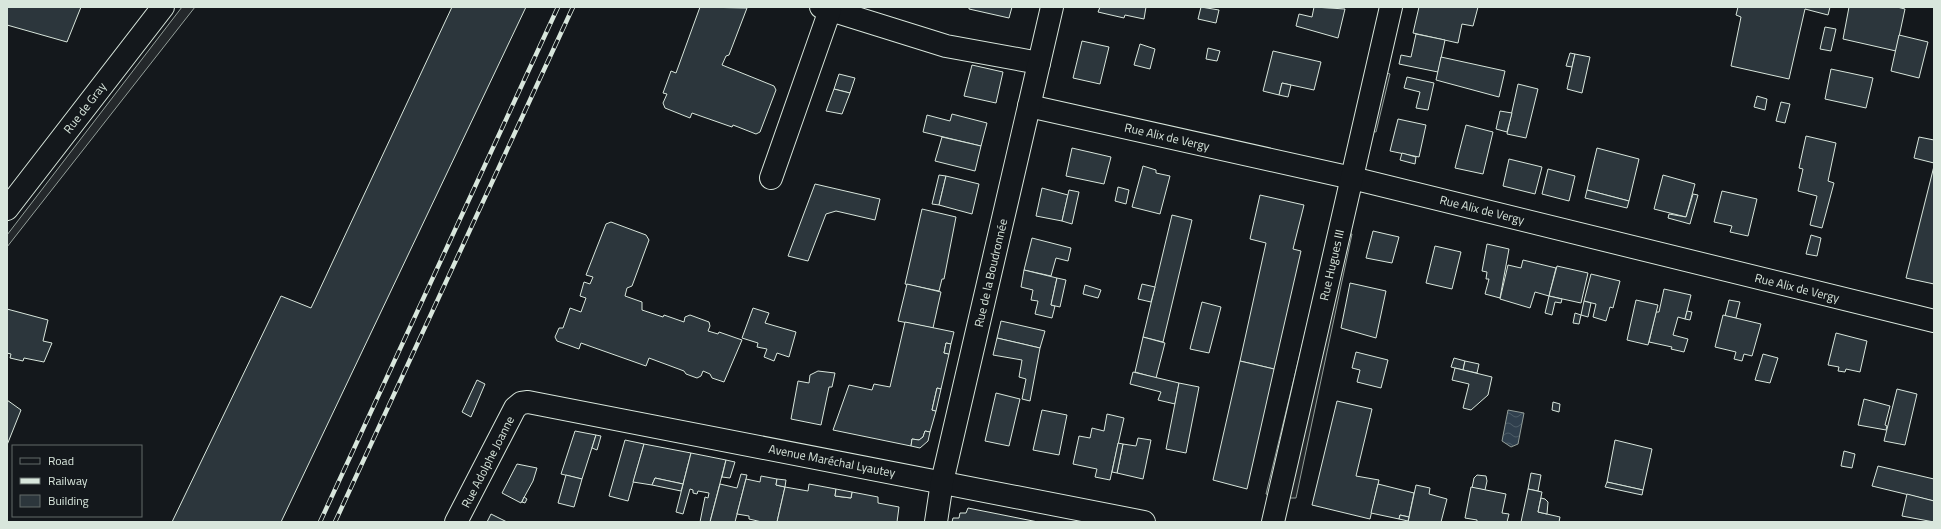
<svg xmlns="http://www.w3.org/2000/svg" width="1941" height="529" viewBox="0 0 1941 529" font-family="'Titillium Web',sans-serif">
<defs>
<pattern id="water-waves" width="16" height="10" patternUnits="userSpaceOnUse"><rect width="16" height="10" fill="#2f3f4d"/><path d="M0 5q4-4 8 0t8 0" fill="none" stroke="#4c5b66"/></pattern>
</defs>
<rect width="100%" height="100%" fill="#14181c"/>
<g fill="#24282b" stroke="#939e99">
<polygon points="182,7 195,7 7,247 7,235"/>
<polygon points="1377,69 1390,74 1376,132 1363,130"/>
<polygon points="1330,230 1339,233 1352,234 1296,498 1278,498 1266,494"/>
</g>
<polygon fill="url(#water-waves)" stroke="#939e99" points="1508,410 1524,413 1518,444 1511,447 1502,441"/>
<g fill="#2c363c" stroke="#d8e6dc">
<polygon points="7,7 81,7 67,42 7,25"/>
<polygon points="452,7 526,7 281,522 172,522 281,296 311,308"/>
<polygon points="700,7 747,8 729,55 726,56 722,65 774,86 776,90 760,132 756,134 733,125 732,127 692,113 690,118 665,108 663,103 667,94 663,93 671,71 676,73"/>
<polygon points="969,7 1012,7 1009,18 969,9"/>
<polygon points="1100,7 1146,7 1144,19 1125,15 1124,18 1098,12"/>
<polygon points="1201,7 1219,10 1216,23 1198,19"/>
<polygon points="1314,7 1345,9 1338,38 1296,26 1299,14 1312,17"/>
<polygon points="1419,7 1478,7 1473,26 1462,24 1458,43 1413,33"/>
<polygon points="1738,7 1830,7 1828,15 1805,9 1789,79 1731,66 1741,17 1736,15"/>
<polygon points="1849,7 1897,7 1905,9 1896,51 1843,39"/>
<polygon points="1825,27 1836,29 1831,51 1820,49"/>
<polygon points="1416,34 1445,40 1438,72 1399,64 1401,55 1411,57"/>
<polygon points="1899,35 1928,42 1919,78 1891,71"/>
<polygon points="1082,41 1109,47 1100,84 1073,78"/>
<polygon points="1140,44 1155,49 1150,69 1134,65"/>
<polygon points="1208,48 1220,51 1217,61 1206,59"/>
<polygon points="1273,51 1321,62 1314,90 1282,83 1279,95 1263,91"/>
<polygon points="1570,53 1575,54 1572,67 1566,66"/>
<polygon points="1575,54 1590,57 1582,93 1567,89"/>
<polygon points="1441,57 1505,71 1499,97 1436,80"/>
<polygon points="972,65 1003,72 996,103 964,96"/>
<polygon points="1831,69 1873,78 1866,108 1825,99"/>
<polygon points="839,74 855,78 850,93 834,89"/>
<polygon points="1407,77 1434,83 1428,110 1416,108 1420,92 1404,88"/>
<polygon points="1282,83 1291,85 1288,97 1279,95"/>
<polygon points="1518,84 1538,89 1526,138 1507,134"/>
<polygon points="834,89 850,93 842,114 826,111"/>
<polygon points="1757,96 1767,99 1765,110 1754,107"/>
<polygon points="1781,102 1790,104 1785,123 1776,121"/>
<polygon points="1500,111 1512,113 1507,132 1496,129"/>
<polygon points="952,114 987,123 981,146 923,132 927,115 950,121"/>
<polygon points="1398,119 1426,125 1419,157 1390,151"/>
<polygon points="1466,125 1493,132 1483,174 1455,168"/>
<polygon points="1806,136 1836,143 1828,181 1834,183 1822,228 1810,225 1817,196 1798,191 1803,169 1799,168"/>
<polygon points="942,137 981,146 975,171 935,161"/>
<polygon points="1919,137 1934,140 1934,163 1914,158"/>
<polygon points="1072,148 1111,157 1104,184 1066,176"/>
<polygon points="1597,148 1639,159 1629,201 1587,190"/>
<polygon points="1402,153 1416,157 1415,164 1400,160"/>
<polygon points="1509,159 1542,167 1535,194 1503,186"/>
<polygon points="1143,166 1156,170 1156,173 1170,176 1160,214 1132,207"/>
<polygon points="1934,166 1934,284 1906,278"/>
<polygon points="1548,169 1575,176 1569,201 1542,194"/>
<polygon points="939,175 946,176 939,205 932,204"/>
<polygon points="1663,175 1695,184 1686,217 1654,209"/>
<polygon points="946,176 979,184 972,214 939,205"/>
<polygon points="815,184 880,199 875,220 836,211 826,214 808,261 788,256"/>
<polygon points="1118,187 1129,190 1126,204 1115,201"/>
<polygon points="1042,188 1068,195 1062,221 1036,216"/>
<polygon points="1069,190 1079,192 1072,224 1062,221"/>
<polygon points="1587,190 1629,201 1627,208 1585,198"/>
<polygon points="1722,191 1757,199 1748,236 1730,232 1732,226 1714,222"/>
<polygon points="1693,194 1698,195 1690,224 1668,218 1669,214 1686,217"/>
<polygon points="1260,195 1304,205 1293,249 1301,251 1274,369 1240,361 1266,243 1250,239"/>
<polygon points="922,209 956,217 944,279 942,279 939,291 905,284"/>
<polygon points="1172,215 1192,220 1163,342 1143,337"/>
<polygon points="611,222 646,235 649,240 632,286 627,288 625,296 642,302 642,310 663,317 664,315 684,322 685,317 690,315 709,322 710,326 708,331 718,334 719,332 742,340 724,382 712,378 710,374 703,371 701,376 697,378 686,374 684,371 649,358 646,366 581,343 579,349 557,341 555,337 559,328 563,328 570,308 581,312 586,298 580,296 584,282 590,284 593,277 586,275 606,224"/>
<polygon points="1373,231 1399,237 1392,263 1366,258"/>
<polygon points="1811,235 1821,238 1817,256 1806,254"/>
<polygon points="1032,238 1071,248 1068,261 1056,258 1051,276 1024,270"/>
<polygon points="1487,244 1509,249 1500,298 1485,294 1489,279 1486,279 1487,272 1482,271"/>
<polygon points="1435,246 1461,252 1452,289 1426,283"/>
<polygon points="1523,260 1556,268 1549,296 1535,292 1530,308 1500,299 1508,265 1521,268"/>
<polygon points="1557,266 1588,273 1581,303 1549,296"/>
<polygon points="1024,270 1057,278 1051,305 1055,306 1052,318 1035,314 1038,301 1031,300 1033,290 1021,287"/>
<polygon points="1591,274 1620,281 1613,308 1610,307 1606,321 1593,317 1596,304 1584,301"/>
<polygon points="1057,278 1066,280 1060,307 1051,305"/>
<polygon points="1350,283 1386,291 1376,338 1341,328"/>
<polygon points="907,284 941,292 933,328 898,321"/>
<polygon points="1142,284 1155,287 1151,302 1138,299"/>
<polygon points="1085,285 1101,290 1098,298 1083,294"/>
<polygon points="1664,289 1691,295 1685,319 1678,317 1673,335 1688,339 1684,352 1671,349 1672,347 1649,342 1656,312 1659,312"/>
<polygon points="1549,296 1562,299 1561,303 1555,302 1552,315 1545,313"/>
<polygon points="1636,300 1658,305 1648,345 1627,340"/>
<polygon points="1729,300 1740,302 1736,318 1725,316"/>
<polygon points="1584,301 1591,303 1588,317 1581,315"/>
<polygon points="1202,302 1221,307 1209,353 1190,349"/>
<polygon points="753,308 769,313 765,323 796,332 789,357 777,353 774,361 764,357 767,349 757,347 758,343 742,338"/>
<polygon points="7,309 48,320 43,341 52,343 44,362 24,358 23,361 10,358 11,354 7,353"/>
<polygon points="1687,311 1692,312 1690,320 1685,319"/>
<polygon points="1575,313 1581,315 1579,324 1573,323"/>
<polygon points="1723,315 1761,324 1752,356 1744,354 1742,361 1734,359 1736,352 1715,347"/>
<polygon points="1001,321 1045,331 1040,348 997,338"/>
<polygon points="905,322 954,332 951,344 946,343 944,353 949,354 941,389 937,388 932,410 936,411 930,432 925,431 923,437 919,440 912,439 911,446 833,430 849,385 872,390 874,384 890,387"/>
<polygon points="1836,333 1867,341 1860,372 1846,369 1845,372 1838,371 1839,367 1828,365"/>
<polygon points="1143,337 1165,343 1156,378 1135,372"/>
<polygon points="997,338 1040,348 1030,401 1022,399 1026,379 1019,377 1022,360 993,355"/>
<polygon points="946,343 951,344 949,354 944,353"/>
<polygon points="1356,352 1388,360 1381,388 1357,382 1360,370 1352,368"/>
<polygon points="1763,354 1778,358 1770,383 1755,380"/>
<polygon points="1454,358 1465,361 1463,370 1451,367"/>
<polygon points="1240,361 1274,369 1247,489 1213,480"/>
<polygon points="1465,361 1479,364 1477,373 1463,370"/>
<polygon points="1455,368 1492,377 1488,395 1471,410 1463,408 1469,384 1452,380"/>
<polygon points="818,371 835,373 832,387 829,387 821,425 791,419 798,381 809,383 810,375"/>
<polygon points="1133,372 1179,383 1175,404 1158,400 1161,392 1130,384"/>
<polygon points="477,380 485,384 471,417 462,412"/>
<polygon points="1179,383 1199,387 1186,453 1166,449"/>
<polygon points="937,388 941,389 936,411 932,410"/>
<polygon points="1897,389 1917,394 1905,445 1884,441"/>
<polygon points="996,393 1020,399 1009,446 985,441"/>
<polygon points="1864,399 1890,406 1885,425 1887,426 1886,430 1858,425"/>
<polygon points="7,400 21,410 7,445"/>
<polygon points="1337,401 1372,409 1356,476 1379,480 1370,519 1312,505"/>
<polygon points="1553,402 1560,404 1559,412 1552,410"/>
<polygon points="1042,410 1067,415 1059,455 1033,450"/>
<polygon points="1107,414 1124,418 1110,480 1095,477 1097,469 1073,464 1079,436 1090,438 1092,428 1104,431"/>
<polygon points="575,431 596,435 582,479 561,474"/>
<polygon points="925,431 930,432 928,441 920,448 911,446 912,439 919,440 923,437"/>
<polygon points="596,435 601,436 597,450 592,448"/>
<polygon points="1138,438 1151,440 1143,479 1117,473 1123,444 1136,446"/>
<polygon points="625,440 644,444 628,501 609,496"/>
<polygon points="1615,440 1652,449 1643,490 1607,482"/>
<polygon points="1118,443 1123,444 1117,473 1112,472"/>
<polygon points="644,444 691,453 683,484 655,478 652,485 633,482"/>
<polygon points="1844,451 1855,454 1852,468 1841,466"/>
<polygon points="691,453 726,460 710,522 700,522 705,497 708,498 709,493 698,491 697,494 693,493 693,490 690,489 683,514 676,512"/>
<polygon points="726,460 735,462 730,478 722,477"/>
<polygon points="517,464 537,468 533,481 521,503 502,493"/>
<polygon points="1878,466 1934,479 1934,501 1872,486"/>
<polygon points="1531,473 1541,475 1538,491 1528,489"/>
<polygon points="741,474 747,475 735,522 710,522 720,484 737,488"/>
<polygon points="566,475 582,479 574,507 558,503"/>
<polygon points="1477,475 1486,476 1487,481 1485,490 1472,488 1474,478"/>
<polygon points="761,476 777,479 776,485 785,487 777,522 762,522 749,519 749,516 737,514 746,479 760,482"/>
<polygon points="655,478 683,484 681,491 652,485"/>
<polygon points="777,479 786,480 785,487 776,485"/>
<polygon points="1607,482 1643,490 1642,495 1605,487"/>
<polygon points="809,484 836,489 835,496 851,498 852,492 878,497 878,503 899,507 897,522 777,522 785,487 808,491"/>
<polygon points="1378,484 1414,493 1409,517 1400,515 1399,519 1371,513"/>
<polygon points="1416,485 1430,488 1429,494 1447,499 1441,522 1408,522"/>
<polygon points="1471,487 1506,494 1502,513 1509,514 1507,522 1477,522 1477,520 1465,518"/>
<polygon points="836,489 852,492 851,498 835,496"/>
<polygon points="1528,489 1542,492 1538,512 1560,517 1559,522 1521,522"/>
<polygon points="1907,494 1934,501 1934,522 1902,516"/>
<polygon points="524,497 527,499 525,503 522,502"/>
<polygon points="1541,498 1545,499 1548,502 1547,514 1538,512"/>
<polygon points="968,508 1038,522 952,522 953,518 959,518 960,513 966,513"/>
<polygon points="491,514 507,522 487,522"/>
<polygon points="1400,515 1409,517 1408,521 1399,519"/>
</g>
<g fill="none" stroke-linecap="round" stroke-linejoin="round">
<defs>
<g id="minor">
<polyline points="821,7 946,46 1039,63"/>
<polyline points="1029,106 1352,178 1934,321"/>
<polyline points="771,178 830,10"/>
<polyline points="456,522 515,408 521,403 528,402 1144,522"/>
<polyline points="936,522 942,482 1052,7"/>
<polyline points="1273,522 1391,7"/>
</g>
<polyline id="secondary" points="7,209 163,7"/>
</defs>
<use href="#minor" stroke="#d8e6dc" stroke-width="24"/>
<use href="#secondary" stroke="#d8e6dc" stroke-width="24"/>
<use href="#minor" stroke="#14181c" stroke-width="22"/>
<use href="#secondary" stroke="#14181c" stroke-width="22"/>
<defs>
<g id="rail">
<polyline points="320,522 558,7"/>
<polyline points="335,522 573,7"/>
</g>
</defs>
<use href="#rail" stroke="#d8e6dc" stroke-width="4.5"/>
<use href="#rail" stroke="#14181c" stroke-width="3" stroke-dasharray="9" stroke-linecap="butt"/>
</g>
<g text-anchor="middle" stroke-width="3" stroke-linejoin="round" paint-order="stroke">
<g font-size="12" fill="#d8e6dc" stroke="#14181c">
<text transform="translate(85 108) rotate(-52)" y="4">Rue de Gray</text>
<text transform="translate(1167 137) rotate(13)" y="4">Rue Alix de Vergy</text>
<text transform="translate(1482 210) rotate(14)" y="4">Rue Alix de Vergy</text>
<text transform="translate(1332 265) rotate(-77)" y="4">Rue Hugues III</text>
<text transform="translate(991 273) rotate(-77)" y="4">Rue de la Boudronnée</text>
<text transform="translate(1797 288) rotate(14)" y="4">Rue Alix de Vergy</text>
<text transform="translate(832 461) rotate(11)" y="4">Avenue Maréchal Lyautey</text>
<text transform="translate(488 462) rotate(-63)" y="4">Rue Adolphe Joanne</text>
</g>
</g>
<rect width="1941" height="529" fill="none" stroke="#d8e6dc" stroke-width="16"/>
<rect x="12" y="445" width="130" height="72" fill="#14181c" stroke="#626a69"/>
<rect x="20" y="458" width="20" height="6" fill="#14181c" stroke="#626a69"/>
<text x="48" y="465" font-size="12" fill="#d8e6dc">Road</text>
<rect x="20" y="478" width="20" height="6" fill="#d8e6dc" stroke="#626a69"/>
<text x="48" y="485" font-size="12" fill="#d8e6dc">Railway</text>
<rect x="20" y="495" width="20" height="12" fill="#2c363c" stroke="#626a69"/>
<text x="48" y="505" font-size="12" fill="#d8e6dc">Building</text>
</svg>
